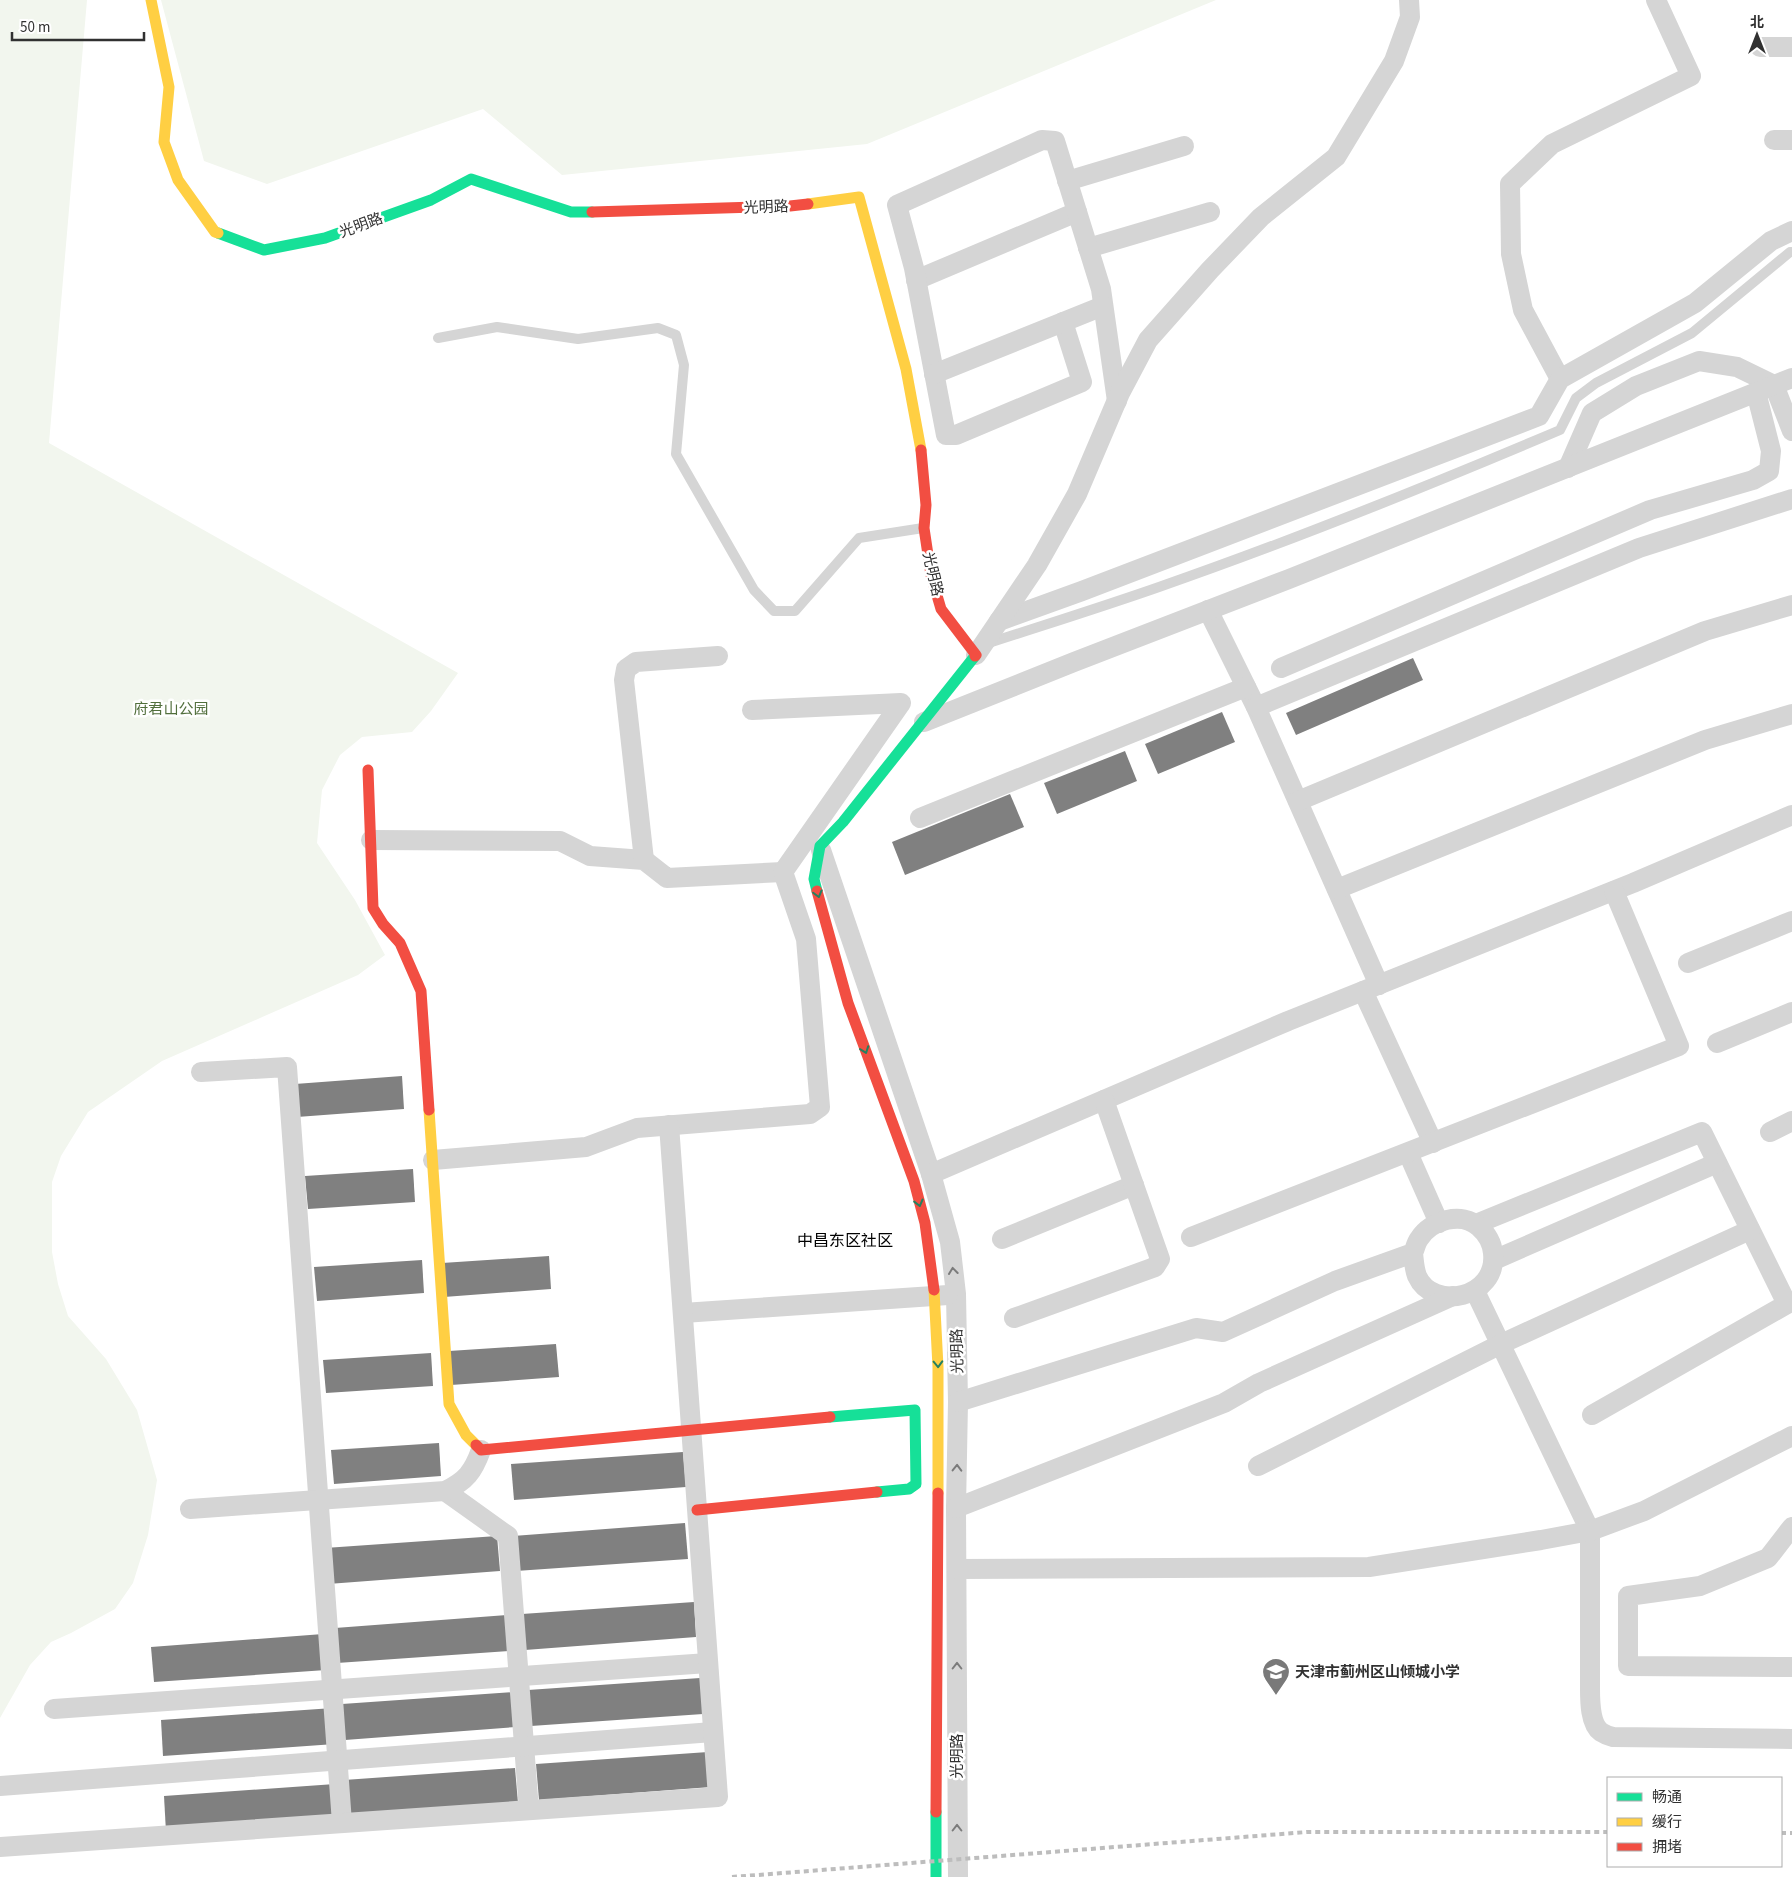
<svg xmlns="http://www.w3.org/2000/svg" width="1792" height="1877" viewBox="0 0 1792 1877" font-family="'Source Sans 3','Noto Sans SC',sans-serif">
<rect width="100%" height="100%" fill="#fff"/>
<g fill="#f2f6ee">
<polygon points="0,0 87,0 49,443 458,673 431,711 412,732 362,737 340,755 322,790 317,843 355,900 385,955 358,975 162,1061 88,1112 61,1156 52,1182 52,1252 58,1284 68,1316 106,1359 137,1410 157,1480 148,1535 133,1583 115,1609 71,1633 51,1642 30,1665 0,1718"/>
<polygon points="161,0 1216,0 867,144 562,175 483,109 267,184 204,161"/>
</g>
<g fill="#808080">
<polygon points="1413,658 1423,680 1296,735 1286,713"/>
<polygon points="1222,712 1235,742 1158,774 1145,744"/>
<polygon points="1125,751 1137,781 1057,814 1044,783"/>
<polygon points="1010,794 1024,827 905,875 892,842"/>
<polygon points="402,1076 404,1109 297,1117 295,1084"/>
<polygon points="413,1169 415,1202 308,1209 305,1176"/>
<polygon points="549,1256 551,1289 444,1297 442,1263"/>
<polygon points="422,1260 424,1293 317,1301 314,1267"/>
<polygon points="556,1344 559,1377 451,1385 449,1351"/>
<polygon points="431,1353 433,1386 326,1393 323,1360"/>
<polygon points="439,1443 441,1476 334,1484 331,1450"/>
<polygon points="683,1452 686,1487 514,1500 511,1464"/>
<polygon points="685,1523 688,1559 516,1571 513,1536"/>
<polygon points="497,1536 500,1571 328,1584 325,1548"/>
<polygon points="694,1602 696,1637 525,1650 522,1614"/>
<polygon points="507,1615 509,1651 337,1663 335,1628"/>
<polygon points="323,1634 326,1670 154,1682 151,1647"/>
<polygon points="700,1678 703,1714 531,1726 528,1690"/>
<polygon points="514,1692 516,1727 345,1740 342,1704"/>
<polygon points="333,1708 335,1744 163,1756 161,1720"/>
<polygon points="708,1752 711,1787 539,1800 536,1764"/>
<polygon points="515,1768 518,1803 346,1815 344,1780"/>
<polygon points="335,1784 338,1819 166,1832 164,1796"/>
</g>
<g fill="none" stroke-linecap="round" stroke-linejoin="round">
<g stroke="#d5d5d5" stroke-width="10">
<polyline points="438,338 497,327 578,339 658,328 676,335 684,365 676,454 754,590 774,611 795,611 859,538 923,528"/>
<path d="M986,644C1044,625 1102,607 1159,587C1294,540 1428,486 1560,430L1576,398L1596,383L1692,333L1790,252H1792"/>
</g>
<g stroke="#d5d5d5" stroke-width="20">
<polyline points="1760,47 1792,47"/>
<polyline points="1774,140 1792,140"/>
<polyline points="1067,181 1184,146"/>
<polyline points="1088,248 1210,212"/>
<polyline points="916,280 1077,212"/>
<polyline points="1063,322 1082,382 956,435 946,435 914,268 897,205 1042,140 1055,141 1101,289 1117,401"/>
<polyline points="934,374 1103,306"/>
<polyline points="1560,379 1523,310 1511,254 1510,184 1552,144 1691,76 1656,0"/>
<polyline points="1568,468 1592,413 1636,386 1699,361 1737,367 1774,385 1792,431"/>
<polyline points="1208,610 1256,707 1379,985"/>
<polyline points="999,621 1082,591 1539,416 1560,379 1695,303 1771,241 1792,231"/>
<polyline points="976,655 1037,565 1077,494 1120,393 1148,340 1210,270 1261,217 1336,157 1394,61 1410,17 1409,0"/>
<polyline points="1281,668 1650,510 1753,480 1769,471 1771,451 1756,392"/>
<polyline points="1256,707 1639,548 1792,499"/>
<polyline points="924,722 1074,662 1289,579 1792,378"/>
<polyline points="1298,801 1705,631 1792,605"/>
<polyline points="920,818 1246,687"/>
<polyline points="371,840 560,841 590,856 644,860 667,878 783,872"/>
<polyline points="821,850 931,1174 950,1242 956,1294 958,1402 956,1508 958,1877"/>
<polyline points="644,860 624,680 626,669 636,662 718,656"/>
<polyline points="1337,889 1705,740 1792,714"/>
<polyline points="1688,963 1792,921"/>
<polyline points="1363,991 1433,1143"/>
<polyline points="1717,1043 1792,1012"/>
<polyline points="201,1072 287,1067 342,1823"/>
<polyline points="1770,1132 1792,1121"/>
<polyline points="1408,1153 1439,1223"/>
<polyline points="433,1160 586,1147 637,1128 810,1114 820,1107 806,939 783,872 901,703 752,710"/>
<polyline points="931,1174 1288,1021 1633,883 1792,815"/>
<polyline points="1476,1224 1702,1132 1787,1304 1592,1415"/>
<polyline points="1191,1237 1679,1046 1614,891"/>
<polyline points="1002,1239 1134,1185"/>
<polyline points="1494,1260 1717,1163"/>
<path d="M1475,1291L1590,1531V1689C1590,1701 1590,1724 1601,1732C1604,1734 1609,1736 1613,1737L1792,1739"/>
<polyline points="683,1313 948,1295"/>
<polyline points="1014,1318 1155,1267 1160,1259 1104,1100"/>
<path d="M958,1402L1196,1328L1223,1332L1335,1281L1413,1253C1415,1249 1416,1243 1419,1239C1431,1220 1462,1211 1479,1227C1487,1234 1492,1243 1493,1253C1498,1298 1433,1312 1417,1276C1414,1268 1414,1261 1413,1253"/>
<polyline points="1258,1466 1501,1344 1750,1230"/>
<polyline points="445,1491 508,1536 529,1810"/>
<polyline points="956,1508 1224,1403 1259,1383 1453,1296"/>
<path d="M190,1509L445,1491C466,1481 473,1472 481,1450"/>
<polyline points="1792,1527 1768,1558 1700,1586 1628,1596 1628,1666 1792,1667"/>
<polyline points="957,1569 1369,1567 1541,1540 1590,1531 1644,1511 1792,1436"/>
<polyline points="54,1709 708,1663"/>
<polyline points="0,1786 713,1732"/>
<polyline points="0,1847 718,1797 669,1125"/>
</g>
<g stroke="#16e098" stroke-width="11">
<polyline points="218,233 264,250 325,238 431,200 471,179 571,212 592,212"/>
<polyline points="817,891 814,879 820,846 843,822 975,656"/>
<polyline points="830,1417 915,1410 916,1484 909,1489 877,1492"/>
<polyline points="936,1877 936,1812"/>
</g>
<g stroke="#ffcf43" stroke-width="11">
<polyline points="151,0 169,87 164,142 178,180 215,232 218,233"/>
<polyline points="808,204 859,197 906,369 921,450"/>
<polyline points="429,1110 449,1404 466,1435 476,1445"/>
<polyline points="934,1290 938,1367 938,1493"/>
</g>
<g stroke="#f24e42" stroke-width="11">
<polyline points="592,212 790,206 808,204"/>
<polyline points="921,450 926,505 924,528 931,575 941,609 976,655 975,656"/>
<polyline points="368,770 373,908 383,924 400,943 421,991 429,1110"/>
<polyline points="817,891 848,1003 914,1181 925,1223 934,1290"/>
<polyline points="476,1445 481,1450 830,1417"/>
<polyline points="697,1510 877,1492"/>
<polyline points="936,1812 938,1493"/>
</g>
<g stroke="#bdbdbd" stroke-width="4" stroke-dasharray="5 4" stroke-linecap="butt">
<polyline points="1781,1833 1792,1833"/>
<polyline points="732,1877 1307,1832 1608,1832"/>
</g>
</g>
<defs><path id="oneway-chevron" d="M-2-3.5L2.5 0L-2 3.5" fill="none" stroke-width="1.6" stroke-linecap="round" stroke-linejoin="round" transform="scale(1.25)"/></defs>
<g stroke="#25805f">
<use href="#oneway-chevron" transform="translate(818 894) rotate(75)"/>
<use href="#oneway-chevron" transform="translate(865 1050) rotate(70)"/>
<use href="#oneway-chevron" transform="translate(919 1203) rotate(76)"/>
<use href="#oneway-chevron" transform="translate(938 1364) rotate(88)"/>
</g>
<g stroke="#7b7b7b">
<use href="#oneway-chevron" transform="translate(953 1271) rotate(-97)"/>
<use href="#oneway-chevron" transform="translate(957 1468) rotate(-89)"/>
<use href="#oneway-chevron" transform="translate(957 1666) rotate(-90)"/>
<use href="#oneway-chevron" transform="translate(957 1828) rotate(-90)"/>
</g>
<defs>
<symbol id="school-pin" viewBox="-11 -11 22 30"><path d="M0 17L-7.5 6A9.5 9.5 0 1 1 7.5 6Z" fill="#797979" stroke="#fff"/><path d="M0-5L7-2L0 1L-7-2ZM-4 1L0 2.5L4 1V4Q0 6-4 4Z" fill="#fff"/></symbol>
</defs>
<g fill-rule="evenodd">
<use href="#school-pin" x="1260" y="1656" width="32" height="43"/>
</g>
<g text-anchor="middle" stroke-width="5" stroke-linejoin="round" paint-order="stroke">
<g font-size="15" fill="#313131" stroke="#fff">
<text transform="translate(766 207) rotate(-2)" y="5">光明路</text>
<text transform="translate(361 225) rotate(-20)" y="5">光明路</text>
<text transform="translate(933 574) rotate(77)" y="5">光明路</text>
<text transform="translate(957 1351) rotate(-91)" y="5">光明路</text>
<text transform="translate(957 1756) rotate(-90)" y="5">光明路</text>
</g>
<g font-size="15" fill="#526f3d" stroke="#fff">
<text x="171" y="714">府君山公园</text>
</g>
<g font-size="15" font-weight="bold" fill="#313131" stroke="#fff" text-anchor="start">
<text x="1295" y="1677">天津市蓟州区山倾城小学</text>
</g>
<g font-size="16" fill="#000" stroke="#fff">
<text x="845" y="1246">中昌东区社区</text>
</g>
</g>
<rect x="1607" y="1777" width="175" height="90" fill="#ffffff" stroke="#adadad"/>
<rect x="1617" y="1793" width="25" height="8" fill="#16e098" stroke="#adadad"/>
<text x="1652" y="1802" font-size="15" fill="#313131">畅通</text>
<rect x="1617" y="1818" width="25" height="8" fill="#ffcf43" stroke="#adadad"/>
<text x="1652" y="1827" font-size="15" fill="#313131">缓行</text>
<rect x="1617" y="1843" width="25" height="8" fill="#f24e42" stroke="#adadad"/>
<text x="1652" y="1852" font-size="15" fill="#313131">拥堵</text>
<g transform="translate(1757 35)" stroke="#ffffff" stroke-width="4" paint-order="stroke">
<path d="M0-4L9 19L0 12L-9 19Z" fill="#313131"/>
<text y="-8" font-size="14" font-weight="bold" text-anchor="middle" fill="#313131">北</text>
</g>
<path d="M12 32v8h132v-8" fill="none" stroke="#313131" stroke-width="2.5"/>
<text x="20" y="32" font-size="15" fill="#313131" stroke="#ffffff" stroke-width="4" paint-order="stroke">50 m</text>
</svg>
